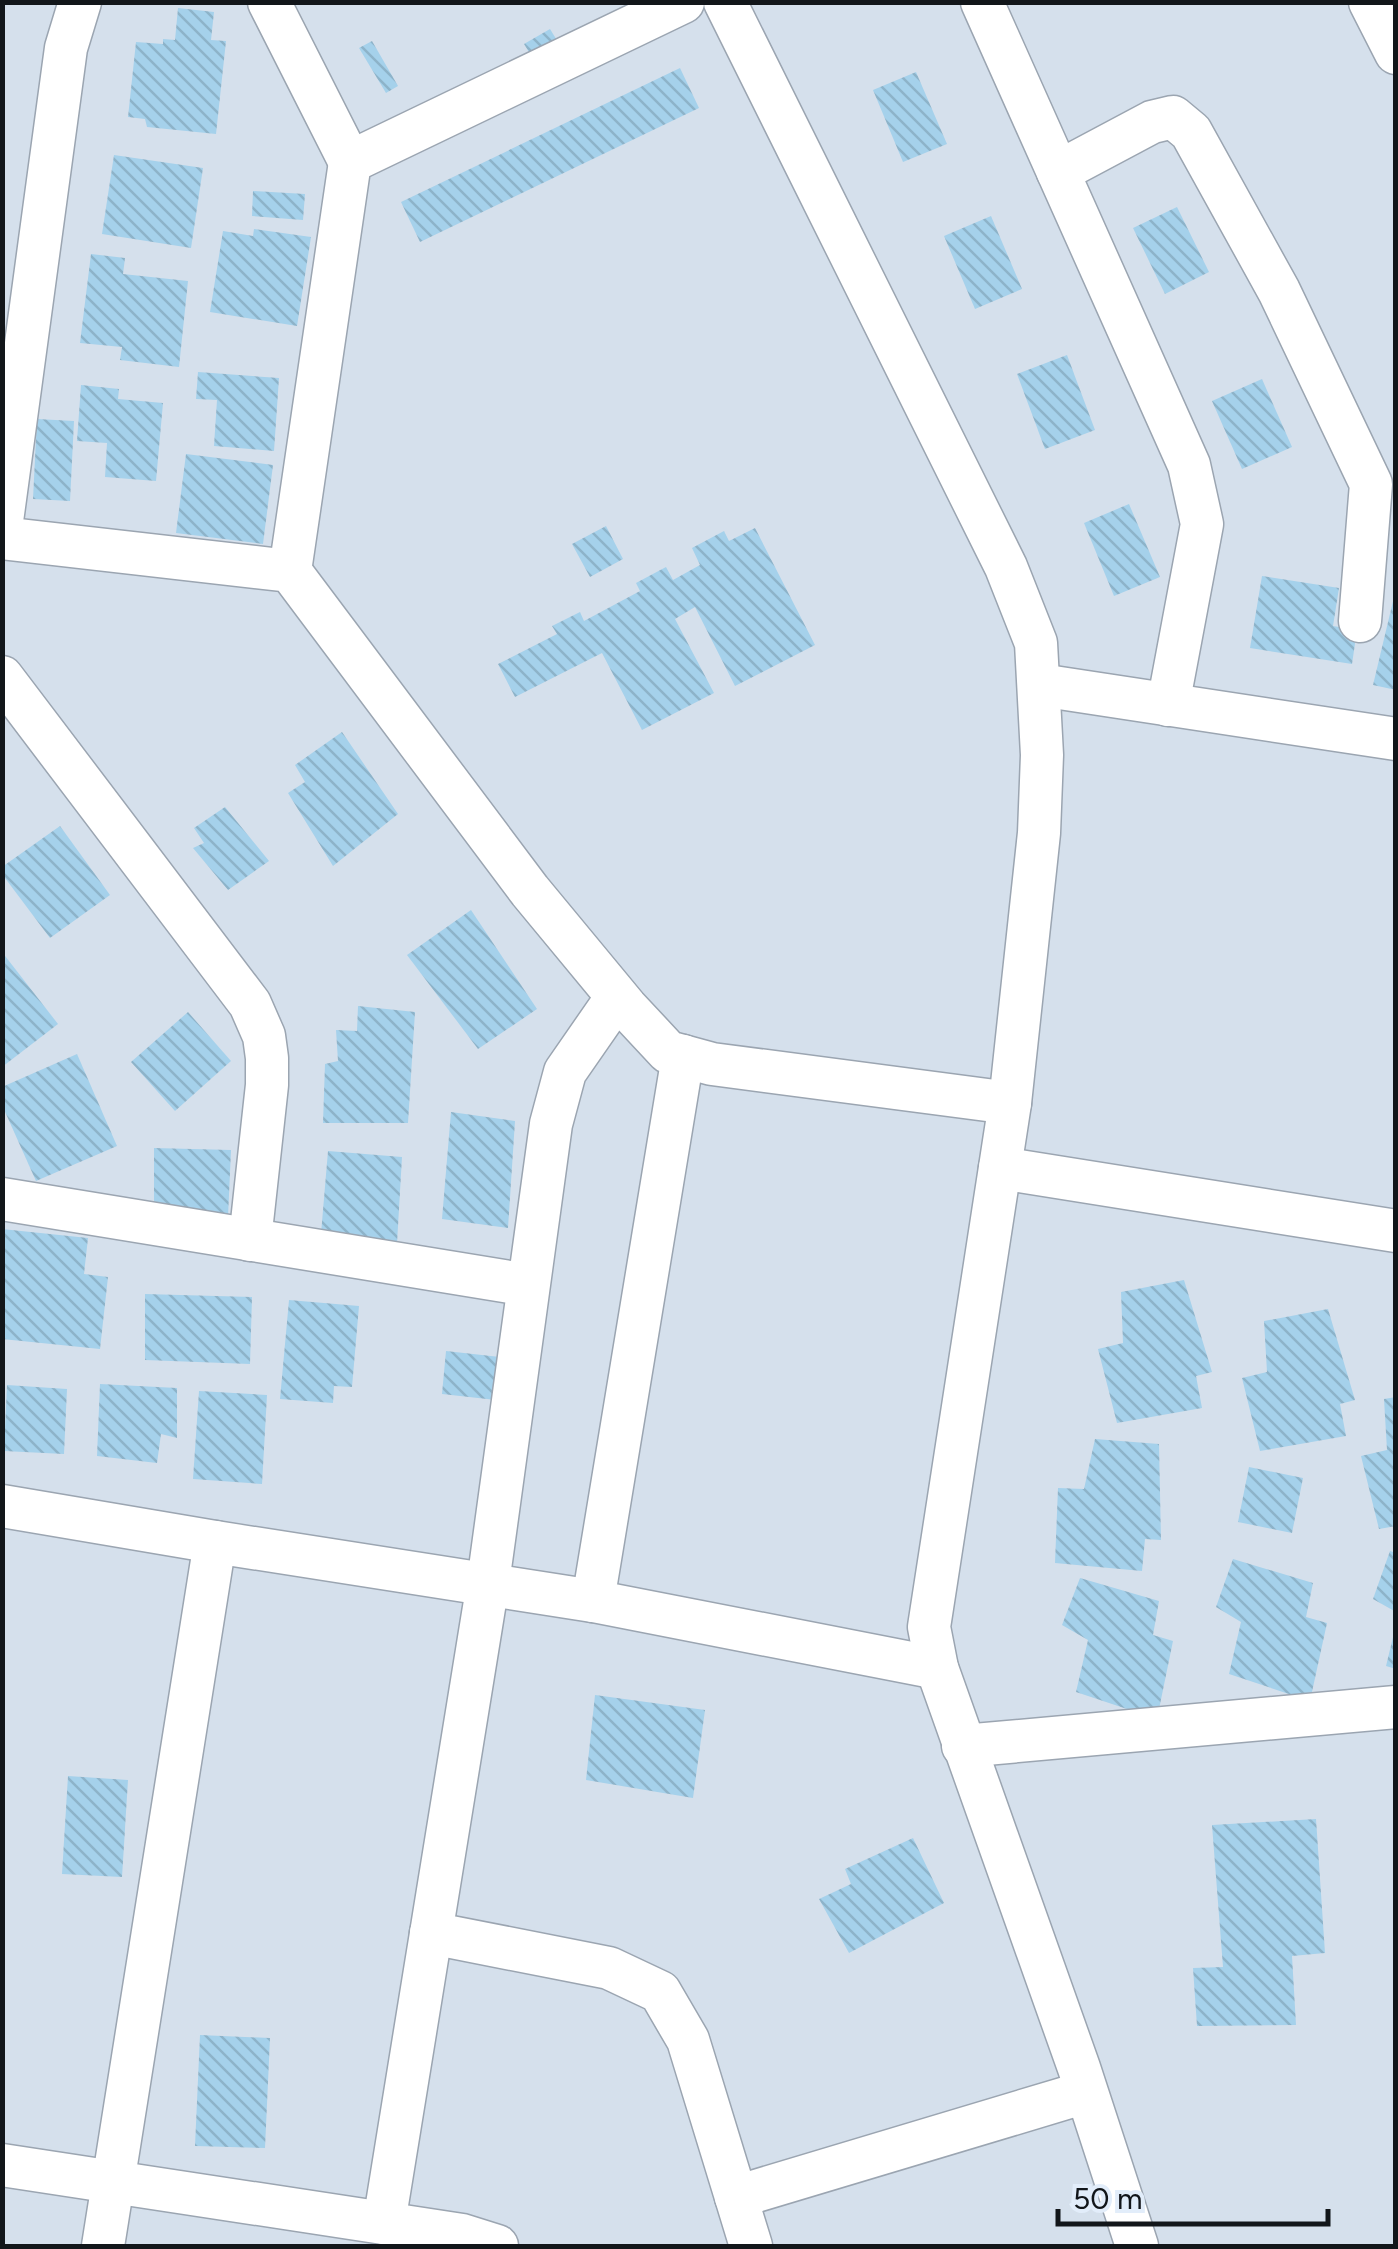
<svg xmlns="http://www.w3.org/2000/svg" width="1398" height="2249" viewBox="0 0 1398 2249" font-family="Figtree,sans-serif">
<defs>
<pattern id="building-back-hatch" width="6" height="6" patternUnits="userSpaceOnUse" patternTransform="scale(2.5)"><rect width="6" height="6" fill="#a5d1eb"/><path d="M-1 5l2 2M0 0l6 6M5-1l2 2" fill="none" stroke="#8db3c9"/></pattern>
</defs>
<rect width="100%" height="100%" fill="#d5e0ec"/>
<g fill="url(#building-back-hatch)">
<polygon points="178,8 214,12 211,40 226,41 216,134 147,127 145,119 128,117 136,42 163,44 163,39 175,40"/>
<polygon points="550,29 558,42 532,57 524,44"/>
<polygon points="372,41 398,86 386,93 359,48"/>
<polygon points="680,68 699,108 420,242 401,202"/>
<polygon points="916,72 947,144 903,162 873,90"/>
<polygon points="114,155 203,168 191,248 102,234"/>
<polygon points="253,191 305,194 303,220 252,216"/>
<polygon points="1177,207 1209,272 1165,294 1133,228"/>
<polygon points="991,216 1022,289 975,309 944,236"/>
<polygon points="254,229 311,237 297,326 210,312 223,231 253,236"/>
<polygon points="91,254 125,258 123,274 188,281 179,367 120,360 122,347 80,343"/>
<polygon points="1067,355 1095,430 1045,449 1017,374"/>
<polygon points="198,372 279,378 274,451 214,446 217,400 196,399"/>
<polygon points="1262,379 1292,447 1242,469 1212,401"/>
<polygon points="81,385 119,389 118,399 163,403 156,481 105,477 107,443 77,441"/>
<polygon points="37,419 74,421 70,501 33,499"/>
<polygon points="186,454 273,465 263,544 176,533"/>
<polygon points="1129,504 1160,577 1114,596 1084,523"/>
<polygon points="606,526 623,559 590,577 572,544"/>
<polygon points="755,528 815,645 735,686 695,607 675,619 714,693 642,730 602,653 515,697 498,664 557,634 552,626 580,612 584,621 640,591 636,583 666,567 673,580 700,565 692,548 724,531 729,541"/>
<polygon points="1262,576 1339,588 1333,626 1357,630 1352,664 1250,648"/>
<polygon points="1394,597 1396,597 1396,690 1373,685"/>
<polygon points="342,732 398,814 333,866 288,793 305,782 295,765"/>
<polygon points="225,807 269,861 228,890 193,848 204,843 194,828"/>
<polygon points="60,826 110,895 50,938 2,874 2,867"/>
<polygon points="471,910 537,1009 478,1049 407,955"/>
<polygon points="2,952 58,1024 2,1067"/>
<polygon points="358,1006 415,1012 408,1123 323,1123 325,1064 338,1061 336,1030 357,1031"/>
<polygon points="188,1012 231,1061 175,1111 131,1062"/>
<polygon points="77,1054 117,1146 36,1181 2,1105 2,1087"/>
<polygon points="451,1112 515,1121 508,1228 442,1219"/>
<polygon points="154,1148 231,1150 228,1217 154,1213"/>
<polygon points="328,1151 402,1157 397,1243 321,1234"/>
<polygon points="2,1229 88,1238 84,1274 108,1277 100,1349 2,1339"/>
<polygon points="1184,1280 1212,1372 1196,1376 1202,1408 1117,1423 1098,1349 1123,1343 1121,1292"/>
<polygon points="145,1294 252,1297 250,1364 145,1360"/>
<polygon points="289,1300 359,1306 352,1387 334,1386 333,1403 280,1399"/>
<polygon points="1328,1309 1355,1400 1340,1404 1346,1436 1260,1451 1242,1378 1267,1372 1264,1321"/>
<polygon points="446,1351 500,1357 496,1400 442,1394"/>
<polygon points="100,1384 177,1388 177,1438 161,1434 157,1463 97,1456"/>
<polygon points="7,1385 67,1389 64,1454 4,1451"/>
<polygon points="199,1391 267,1395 262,1484 193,1479"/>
<polygon points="1396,1397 1396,1526 1379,1529 1361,1456 1387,1450 1384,1399"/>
<polygon points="1095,1439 1159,1444 1161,1540 1145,1539 1142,1571 1055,1563 1058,1488 1084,1489"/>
<polygon points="1249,1467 1303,1478 1292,1533 1238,1522"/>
<polygon points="1390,1551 1396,1553 1396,1612 1373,1599"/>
<polygon points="1233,1559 1313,1583 1306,1617 1327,1623 1310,1701 1229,1674 1241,1622 1216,1607"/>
<polygon points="1080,1578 1159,1601 1153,1635 1173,1641 1157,1719 1076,1692 1088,1640 1062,1625"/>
<polygon points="1394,1633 1396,1633 1396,1669 1386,1666"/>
<polygon points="595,1695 705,1710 693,1798 586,1780"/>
<polygon points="68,1776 128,1780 122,1877 62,1874"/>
<polygon points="1316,1819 1325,1953 1292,1956 1296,2025 1197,2026 1193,1968 1223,1967 1212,1825"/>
<polygon points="913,1838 944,1903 849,1953 819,1899 851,1884 845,1869"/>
<polygon points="200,2035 270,2038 265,2148 195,2146"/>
</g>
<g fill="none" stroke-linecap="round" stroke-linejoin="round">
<defs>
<g id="minor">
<polyline points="269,2 350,162"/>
<polyline points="725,2 1006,567 1036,643 1042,755 1039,833 1010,1103 929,1627 937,1668 1079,2068 1137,2246"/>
<polyline points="982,2 1189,465 1202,524 1168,705"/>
<polyline points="1370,2 1396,53"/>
<polyline points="1058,172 1152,122 1173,117 1191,132 1279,291 1371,484 1360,621"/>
<polyline points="2,521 66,48 80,2"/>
<polyline points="2,538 290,571 530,891 626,1007 668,1052 712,1064 1010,1103"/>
<polyline points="290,571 350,162 683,2"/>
<polyline points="2,677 250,1004 264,1036 267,1058 267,1085 250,1240"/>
<polyline points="1040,685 1396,739"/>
<polyline points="1000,1168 1396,1231"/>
<polyline points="2,1199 528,1285"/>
<polyline points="2,1506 215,1542 593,1601 937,1668"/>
<polyline points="593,1601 683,1056"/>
<polyline points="963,1746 1396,1707"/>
<polyline points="431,1933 609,1968 660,1992 688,2040 751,2246"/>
<polyline points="2,2165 462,2235 497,2246"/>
<polyline points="736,2197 1086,2092"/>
<polyline points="384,2223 488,1583 551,1124 565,1072 617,997"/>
<polyline points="103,2246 215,1542"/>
</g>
</defs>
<use href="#minor" stroke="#9ba5b1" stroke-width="45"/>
<use href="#minor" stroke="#fff" stroke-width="42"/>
</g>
<rect width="1398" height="2249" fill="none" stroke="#12161a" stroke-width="10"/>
<path d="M1058 2209v15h270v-15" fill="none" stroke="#12161a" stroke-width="5"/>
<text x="1073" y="2209" font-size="30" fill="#12161a" stroke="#e2edfa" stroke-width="8" paint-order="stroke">50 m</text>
</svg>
